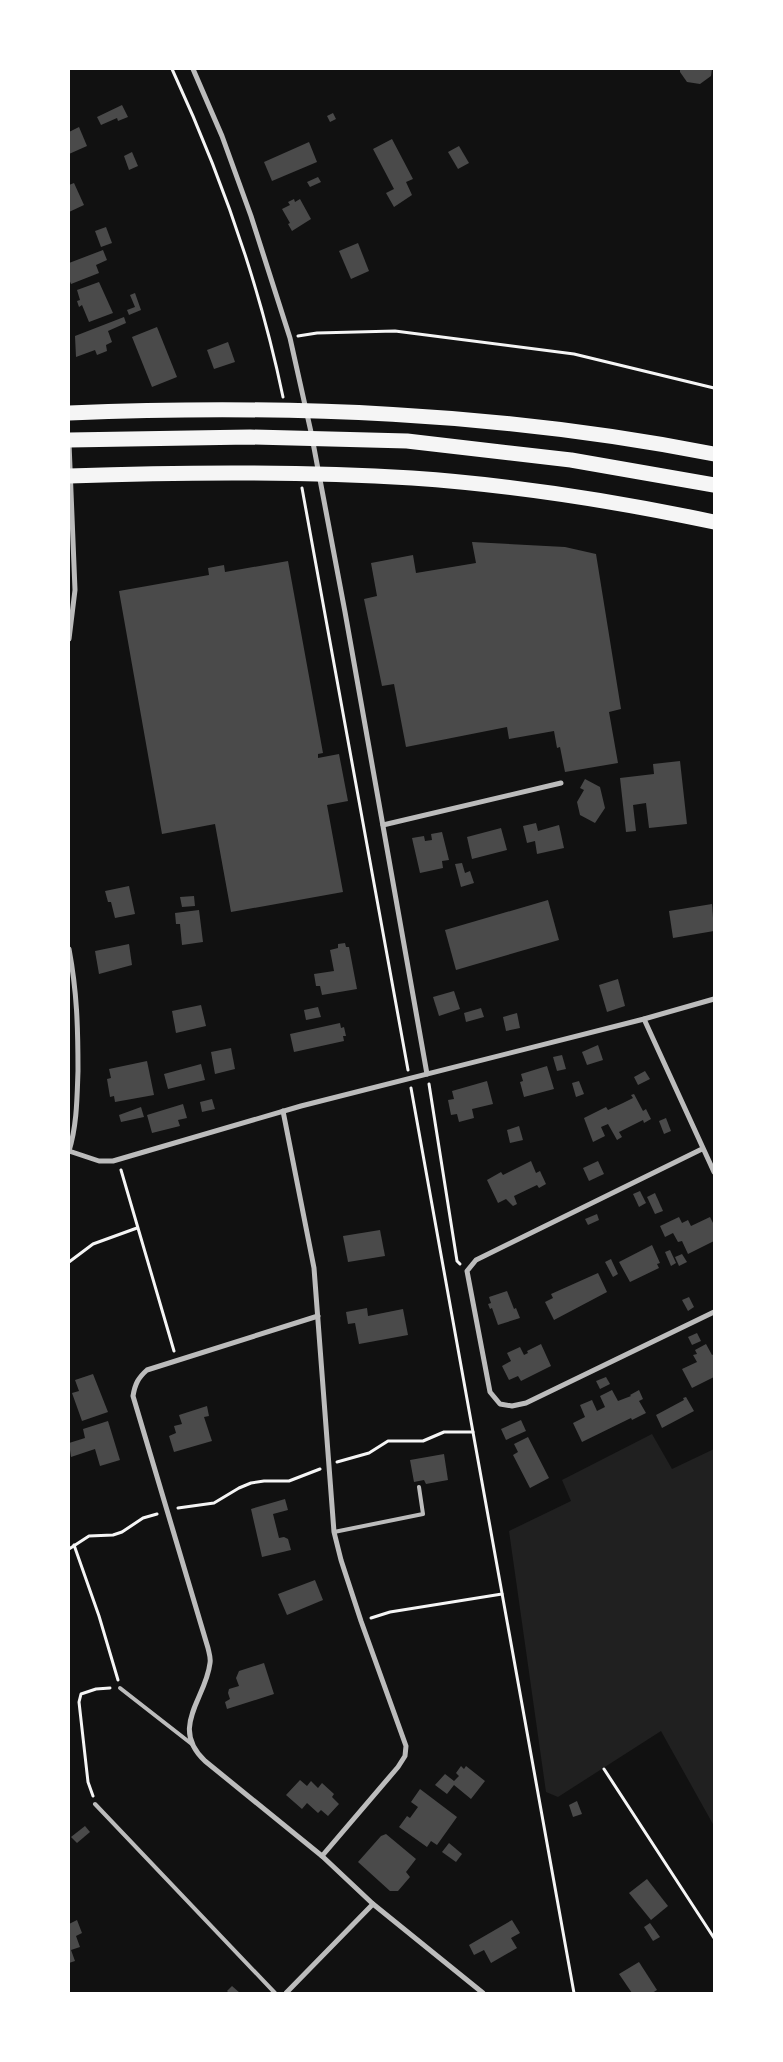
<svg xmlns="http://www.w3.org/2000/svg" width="783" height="2062" viewBox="0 0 783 2062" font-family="Lato,sans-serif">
<rect width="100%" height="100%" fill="#111"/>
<polygon fill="#202020" points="652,1434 672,1469 714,1449 714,1826 661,1731 558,1797 546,1792 509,1531 571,1501 562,1480"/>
<g fill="#4a4a4a">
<polygon points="680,69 712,69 711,76 700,84 687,82 680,72"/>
<polygon points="122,105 128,117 118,121 117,118 101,125 97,117"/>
<polygon points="333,113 336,119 330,122 327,116"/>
<polygon points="79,127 87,146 69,154 69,132"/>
<polygon points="392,139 413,179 406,182 412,195 394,207 386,193 394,189 373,149"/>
<polygon points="309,142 317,162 272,181 264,162"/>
<polygon points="459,146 469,163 458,169 448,152"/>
<polygon points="132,152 138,166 129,170 124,156"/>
<polygon points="318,177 321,182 310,187 307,182"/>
<polygon points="74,183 84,205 69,212 69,185"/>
<polygon points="294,199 295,202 300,199 311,219 292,231 288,224 290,223 282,209 290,205 288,202"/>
<polygon points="106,227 112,243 101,247 95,231"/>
<polygon points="358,243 369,271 351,279 339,251"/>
<polygon points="103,250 107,260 96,265 99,273 71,284 69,279 69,263"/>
<polygon points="99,282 113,313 89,322 82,305 79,307 77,301 80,300 77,290"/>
<polygon points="135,293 141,310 129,315 127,310 135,307 130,295"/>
<polygon points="124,317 126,323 108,331 112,342 106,345 107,351 97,355 95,350 76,357 75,336"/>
<polygon points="157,327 177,377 152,387 132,337"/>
<polygon points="228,342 235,362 214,369 207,350"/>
<polygon points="472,542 565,547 596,554 621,709 609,712 618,763 565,772 560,747 557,748 554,731 509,739 507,727 406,747 394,684 382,686 364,599 377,596 371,563 413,555 416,573 476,563"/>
<polygon points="288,561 323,753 318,754 318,758 339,754 348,801 327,805 343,892 231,912 215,824 162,834 119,591 209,575 208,568 224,565 225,572"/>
<polygon points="680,761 687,824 649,828 646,803 633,805 636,831 626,832 620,778 654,774 653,764"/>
<polygon points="585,779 600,787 605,808 595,823 580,815 577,802 584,790 580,788"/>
<polygon points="536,823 538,831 559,825 564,848 537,854 535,841 527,843 523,826"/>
<polygon points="501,828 507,850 472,859 467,837"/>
<polygon points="442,832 449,860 442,861 443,868 420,873 412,838 424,836 425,841 432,840 431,834"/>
<polygon points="462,863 465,873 470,871 474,883 461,887 455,864"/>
<polygon points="129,886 135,914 115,918 111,902 108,902 105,891"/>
<polygon points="194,896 195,906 182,907 180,897"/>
<polygon points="548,900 559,940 456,970 445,930"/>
<polygon points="712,904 714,931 673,938 669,911"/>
<polygon points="199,910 203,942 182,945 180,924 176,924 175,913"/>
<polygon points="345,943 346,947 349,947 357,989 322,995 320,986 316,986 314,974 334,971 330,950 338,948 338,944"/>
<polygon points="129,944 132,965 99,974 95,951"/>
<polygon points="618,979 625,1006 607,1012 599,985"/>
<polygon points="454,991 460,1009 439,1016 433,997"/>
<polygon points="201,1005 206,1026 176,1033 172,1011"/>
<polygon points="318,1007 321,1017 306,1020 304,1010"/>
<polygon points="481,1008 484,1017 466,1022 464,1013"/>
<polygon points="517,1013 520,1028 506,1031 503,1017"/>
<polygon points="340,1023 341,1028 344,1027 346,1036 343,1036 344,1041 294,1052 290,1034"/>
<polygon points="598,1045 603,1060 587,1065 582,1052"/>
<polygon points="231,1048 235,1069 215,1074 211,1052"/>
<polygon points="562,1055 566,1069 557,1071 553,1057"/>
<polygon points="147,1061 154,1095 115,1102 114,1096 110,1097 107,1079 111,1078 109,1069"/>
<polygon points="201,1064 205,1080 168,1089 164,1074"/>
<polygon points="547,1066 554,1089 524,1097 520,1082 523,1081 521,1074"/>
<polygon points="645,1071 650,1079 638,1085 634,1077"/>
<polygon points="487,1081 493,1104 472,1109 474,1118 459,1122 457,1114 451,1115 448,1100 454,1099 452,1091"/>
<polygon points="579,1081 584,1094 576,1097 572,1083"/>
<polygon points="634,1094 643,1111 646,1109 651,1119 644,1123 643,1120 619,1132 622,1137 617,1140 608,1124 601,1127 605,1136 593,1142 584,1118 606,1107 608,1110 623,1103 633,1098 631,1095"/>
<polygon points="212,1099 215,1109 202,1112 200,1102"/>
<polygon points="183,1104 187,1118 178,1120 180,1126 152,1133 147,1115"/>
<polygon points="141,1107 144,1117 121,1122 119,1115"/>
<polygon points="666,1118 671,1131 664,1134 659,1121"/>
<polygon points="519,1126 523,1140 510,1143 507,1130"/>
<polygon points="531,1161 536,1173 540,1171 546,1184 539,1188 537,1185 514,1196 517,1204 513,1206 506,1199 498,1203 487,1180 501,1172 503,1175"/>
<polygon points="598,1161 604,1174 589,1181 583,1168"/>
<polygon points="640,1191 646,1203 639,1207 633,1194"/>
<polygon points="655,1193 663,1211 655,1214 647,1197"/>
<polygon points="597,1214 599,1220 588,1225 585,1219"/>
<polygon points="679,1217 682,1223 688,1220 691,1226 710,1217 714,1225 714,1241 688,1254 682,1241 678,1242 673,1233 665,1237 660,1226"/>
<polygon points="380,1230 385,1256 348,1262 343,1236"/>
<polygon points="652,1245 660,1263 657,1264 659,1268 630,1282 619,1262"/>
<polygon points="670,1250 676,1263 671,1266 665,1252"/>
<polygon points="682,1254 687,1262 679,1266 675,1257"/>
<polygon points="611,1259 618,1274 613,1277 605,1262"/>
<polygon points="598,1273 607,1292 554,1320 545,1302 553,1298 551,1294"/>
<polygon points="507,1291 514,1309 516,1308 520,1318 498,1325 492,1308 490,1309 488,1304 491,1303 489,1297"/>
<polygon points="689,1297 694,1307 688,1311 682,1300"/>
<polygon points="367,1308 368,1316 403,1309 408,1335 359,1344 355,1323 348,1324 346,1312"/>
<polygon points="697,1333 701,1341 692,1345 688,1337"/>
<polygon points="541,1344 551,1366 521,1381 518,1376 509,1380 502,1366 511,1361 507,1353 520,1347 524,1355 528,1353 527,1351"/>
<polygon points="706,1344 712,1355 714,1354 714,1377 692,1388 682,1369 697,1362 693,1355 697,1354 695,1350"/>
<polygon points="93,1374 108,1412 82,1421 72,1393 79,1391 75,1380"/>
<polygon points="606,1377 610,1384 600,1389 596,1381"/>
<polygon points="612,1390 618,1401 631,1396 630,1395 639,1390 643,1399 639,1401 646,1413 632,1420 631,1418 582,1442 573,1423 585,1417 580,1405 592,1400 597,1411 605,1407 600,1396"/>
<polygon points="686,1397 694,1411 662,1428 656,1415 684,1400 683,1398"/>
<polygon points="207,1406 209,1416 204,1417 212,1441 174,1452 169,1436 176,1433 174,1426 182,1424 179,1415"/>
<polygon points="521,1420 526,1431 506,1440 501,1429"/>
<polygon points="108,1421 120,1460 100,1466 95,1449 71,1457 69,1443 85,1438 83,1429"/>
<polygon points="528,1437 549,1478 530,1488 513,1455 518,1452 514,1444"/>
<polygon points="444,1454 448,1480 426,1484 424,1480 414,1482 410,1460"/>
<polygon points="285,1499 288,1510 273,1514 279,1538 284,1537 288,1539 291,1550 262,1557 251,1509"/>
<polygon points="315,1580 323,1600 287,1615 278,1594"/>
<polygon points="264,1663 274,1694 227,1709 225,1702 230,1699 228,1693 229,1689 239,1686 236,1678 239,1671"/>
<polygon points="461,1766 464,1769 466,1766 485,1781 471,1799 454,1785 447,1794 435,1785 445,1774 454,1781 459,1776 456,1773"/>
<polygon points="300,1780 307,1786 311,1781 318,1788 322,1783 334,1794 332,1797 339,1804 328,1816 321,1810 318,1813 307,1803 302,1809 286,1795"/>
<polygon points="420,1789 457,1817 437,1845 431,1841 427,1847 399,1827 407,1816 410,1818 418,1807 411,1802"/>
<polygon points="577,1801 582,1814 573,1817 569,1805"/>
<polygon points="85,1826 90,1832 77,1843 71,1837"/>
<polygon points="386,1834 416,1859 406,1872 410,1877 398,1891 390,1891 358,1862 381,1836"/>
<polygon points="449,1843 462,1854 456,1862 442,1852"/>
<polygon points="647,1879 668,1906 651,1920 629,1893"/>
<polygon points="77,1920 82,1933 76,1936 80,1947 71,1950 75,1961 69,1963 69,1924"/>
<polygon points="512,1920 520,1933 511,1938 517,1948 491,1963 484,1950 474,1955 469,1945"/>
<polygon points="650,1923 660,1937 653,1941 644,1927"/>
<polygon points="639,1962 657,1990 652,1993 632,1993 619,1974"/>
<polygon points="232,1986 240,1993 229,1993 227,1991"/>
</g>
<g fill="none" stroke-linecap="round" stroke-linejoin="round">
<g stroke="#f5f5f5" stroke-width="3">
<path d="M172,69C221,175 259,282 283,397"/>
<polyline points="298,336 317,333 395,331 574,354 714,388"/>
<polyline points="302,488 408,1070"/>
<polyline points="429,1084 457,1261 460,1264"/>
<polyline points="411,1088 574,1993"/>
<polyline points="121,1170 174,1351"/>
<polyline points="69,1262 93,1244 137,1228"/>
<polyline points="337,1462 369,1453 388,1441 423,1441 444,1432 473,1432"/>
<polyline points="178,1508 214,1503 239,1488 251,1483 264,1481 289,1481 320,1469"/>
<polyline points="74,1545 99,1616 118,1680"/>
<polyline points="69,1549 89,1536 113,1535 122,1532 143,1518 157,1514"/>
<polyline points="371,1618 390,1612 502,1594"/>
<polyline points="604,1769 714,1938"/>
<polyline points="93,1796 88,1782 79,1702 81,1694 96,1689 110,1688"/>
</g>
<g stroke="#bcbcbc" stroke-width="4">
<polyline points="334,1532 423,1514 419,1487"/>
<polyline points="120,1688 193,1745"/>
<polyline points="95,1804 275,1993"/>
</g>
<g stroke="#bcbcbc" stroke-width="5">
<polyline points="193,69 222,136 251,216 290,338 311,432 345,612 427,1074"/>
<polyline points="69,639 75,590 69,443"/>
<polyline points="383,825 561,783"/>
<path d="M69,949C77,992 78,1027 78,1071C77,1098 77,1125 69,1151"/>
<polyline points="644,1019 714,1172"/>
<polyline points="283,1111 314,1268 334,1532 341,1560 361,1621 406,1746 405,1756 398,1767 322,1856"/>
<polyline points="702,1149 476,1260 467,1271 490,1392 500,1404 512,1406 526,1403 714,1312"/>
<polyline points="69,1151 99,1161 113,1161 301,1106 644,1019 714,999"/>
<path d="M318,1316L147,1370C138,1378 135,1384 133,1396L208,1648C209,1653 211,1658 210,1663C206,1699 169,1727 205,1761L322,1856L373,1904L483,1993"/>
<polyline points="286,1993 373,1904"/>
</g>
<g stroke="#f5f5f5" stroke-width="15">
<path d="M69,413C285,404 501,412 714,454"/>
<polyline points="69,440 250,437 407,441 571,460 714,485"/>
<path d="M69,476C183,472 298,471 412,478C513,485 615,501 714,522"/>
</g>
</g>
<rect width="783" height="2062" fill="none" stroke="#ffffff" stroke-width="140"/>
</svg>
